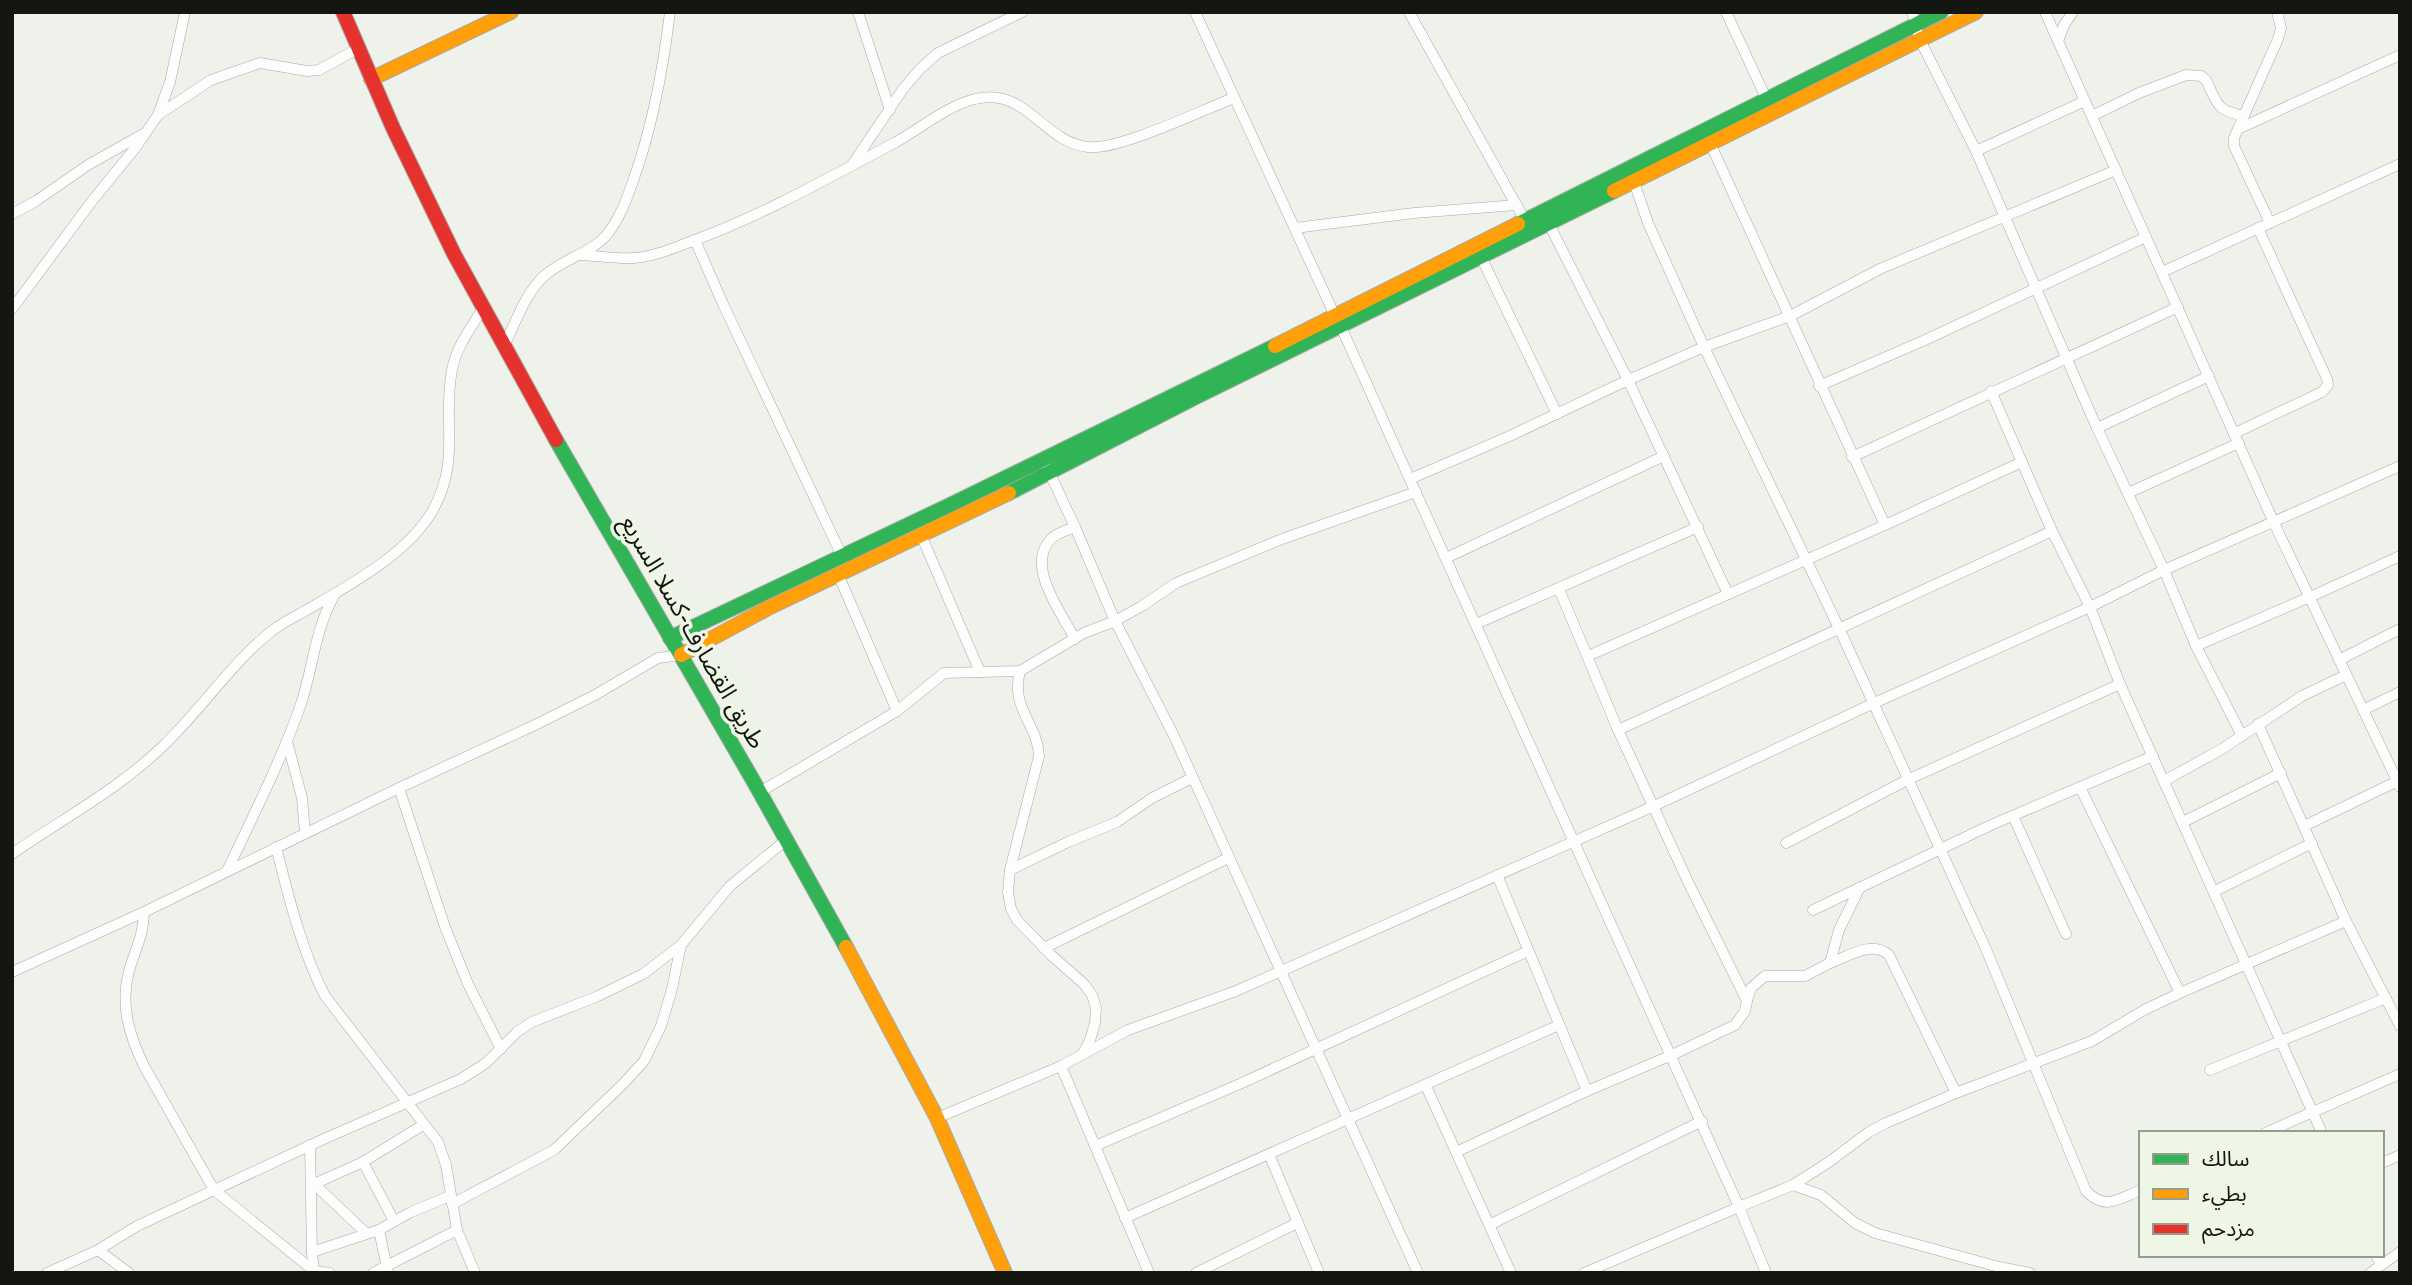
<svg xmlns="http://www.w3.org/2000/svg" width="2412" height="1285" viewBox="0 0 2412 1285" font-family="'Varela Round','Noto Sans Arabic',sans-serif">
<rect width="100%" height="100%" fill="#eef2ea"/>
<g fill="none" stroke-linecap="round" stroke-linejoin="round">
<defs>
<g id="street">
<polyline points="858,12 890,110"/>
<polyline points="1195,12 1335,316"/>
<polyline points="1409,12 1528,226"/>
<polyline points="1726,12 1766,98"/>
<polyline points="1912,12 1920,40 1976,151 2097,428 2164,570 2196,646 2242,736"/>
<polyline points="2045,12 2274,523 2400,787"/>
<polyline points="2058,41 2064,25 2073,12"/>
<polyline points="158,115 211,80 260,63 307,71 319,70 359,48"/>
<path d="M2092,116L2139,93L2186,75L2201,76L2206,80C2218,104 2215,110 2244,116"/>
<polyline points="2238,129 2400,55"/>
<polyline points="1710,143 1885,525"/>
<polyline points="1976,151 2085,101"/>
<polyline points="854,162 903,89 920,69 938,53 1022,12"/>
<path d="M1633,179L1648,223L1704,347L1839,628L1986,949L2086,1191C2106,1211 2118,1199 2141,1190"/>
<polyline points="12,214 36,201 88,165 143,134"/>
<polyline points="2270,223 2234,146 2234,138 2278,39 2281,28 2277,12"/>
<polyline points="1549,224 1628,380 1728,594"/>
<polyline points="1295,228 1414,213 1517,205"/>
<polyline points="695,240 723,304 842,556"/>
<path d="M581,255C598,256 616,259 634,258C654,257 676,247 695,240C765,214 830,177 896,142C921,128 947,106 975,99C1028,87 1042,142 1088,147C1118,151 1202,110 1234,98"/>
<polyline points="1481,257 1557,414"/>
<polyline points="2162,272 2400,164"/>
<polyline points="12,309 92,201 136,147 158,115 170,82 185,12"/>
<polyline points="1341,327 1739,1207 1584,1273"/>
<path d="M504,346C515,324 525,294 543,277C563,258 592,254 609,232C620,217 626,201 632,184C652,129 663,70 670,12"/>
<polyline points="1819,386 1925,340 2146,237"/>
<polyline points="1991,391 2052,531 2090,607 2120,684 2322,1133"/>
<polyline points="2097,428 2209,376"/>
<polyline points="2235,433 2322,392 2328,385 2327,379 2258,228"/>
<polyline points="1852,457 2178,307"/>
<polyline points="1043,459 1075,527 1115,621 1174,736 1418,1273"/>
<polyline points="1410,479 1512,435 1628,380 1704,347 1790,316 1882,268 2116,170"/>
<polyline points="2128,493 2239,443"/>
<polyline points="921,535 980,672"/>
<polyline points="1446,558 1664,456"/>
<polyline points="838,574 897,711"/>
<polyline points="1476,624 1698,527"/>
<path d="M1075,639C1061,612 1025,566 1051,539C1056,533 1068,530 1075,527"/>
<polyline points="2196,646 2310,597 2400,556"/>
<polyline points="1588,656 1885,525 2022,462"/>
<polyline points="2339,660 2400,629"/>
<path d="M1020,671C1010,709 1038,724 1039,756L1010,870L1008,892L1011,909L1017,920L1051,955L1084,984L1092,995L1096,1008L1095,1023L1090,1040L1083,1053"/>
<polyline points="2363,710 2400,692"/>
<polyline points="2258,724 2346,921 2400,1026"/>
<polyline points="1618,730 2052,531"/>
<polyline points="287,741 302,798 305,833"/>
<polyline points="2164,781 2222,749 2302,696 2346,675"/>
<polyline points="2080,787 2180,993"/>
<polyline points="399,788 445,927 468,984 501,1049"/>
<polyline points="760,792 897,711 944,673 1020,671 1084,633 1115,621 1142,606 1176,583 1282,539 1416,492"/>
<polyline points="2013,816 2066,934"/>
<polyline points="2183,822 2281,773"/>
<polyline points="2304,826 2400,780"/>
<polyline points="1786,843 1907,780 2120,684"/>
<path d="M276,847C289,898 301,949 325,996L438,1142L446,1165L457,1230L475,1273"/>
<path d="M12,854C62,819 119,789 163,746C200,711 234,660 273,630C282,623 294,617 305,611C348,586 408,554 433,510C461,459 442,422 452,370C456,347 471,328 483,308"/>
<polyline points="1010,870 1068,842 1117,822 1152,798 1192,778"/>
<path d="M227,871C253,816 281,761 301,704C313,668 315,629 334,596"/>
<polyline points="1497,875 1587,1091"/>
<polyline points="2215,891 2312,843"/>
<polyline points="1813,910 1991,825 2153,756"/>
<path d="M144,912C144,934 135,950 129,971C120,1005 129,1035 144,1066L214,1190L314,1271L330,1273"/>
<polyline points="1044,948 1228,858"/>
<path d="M1830,963C1849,956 1872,940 1889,955L1956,1093"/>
<polyline points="12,972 144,912 399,788 535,725 595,695 658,658 681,655"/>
<polyline points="1747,1001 1751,988 1765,976 1805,976 1830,963 1839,930 1860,887"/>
<polyline points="1061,1066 1149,1273"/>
<polyline points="2210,1070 2386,998"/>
<polyline points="1426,1086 1511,1273"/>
<polyline points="937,1118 1061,1066 1128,1030 1236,991 1654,806 1872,704 2090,607 2164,570 2400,466"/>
<polyline points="2265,1133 2400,1074"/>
<polyline points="310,1145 312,1252 314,1272"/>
<polyline points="1095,1146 1242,1083 1528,951"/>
<polyline points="1456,1152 1587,1091 1672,1055 1735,1025 1745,1011 1747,1001 1689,884 1618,730 1559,589"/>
<polyline points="1269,1154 1319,1273"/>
<polyline points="363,1162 394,1221"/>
<polyline points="2382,1163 2400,1155"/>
<polyline points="311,1181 366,1233"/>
<polyline points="314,1184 363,1162 423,1125"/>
<polyline points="1793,1185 1821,1195 1855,1223 1875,1233 1999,1267 2030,1273"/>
<polyline points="452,1204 554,1150 623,1084 644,1061 661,1026 672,989 681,945"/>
<polyline points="1125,1218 1559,1025"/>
<polyline points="1489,1225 1702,1121"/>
<polyline points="379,1230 388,1273"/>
<polyline points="98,1250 129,1273"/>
<polyline points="312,1252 379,1230 411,1212 450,1196"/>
<polyline points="2376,1255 2381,1265"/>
<polyline points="47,1273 98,1250 137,1226 326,1138 461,1079 486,1063 517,1032 532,1022 596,997 643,974 681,945 730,886 786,840"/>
<polyline points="373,1273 457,1230"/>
<polyline points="1196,1273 1297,1223"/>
<polyline points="1766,1273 1739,1207 1793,1185 1829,1162 1869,1132 1886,1123 1956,1093 2092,1041 2146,1009 2180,993 2346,921"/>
<polyline points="2370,1273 2400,1252"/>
</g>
<g id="fast">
<polyline points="1518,224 1941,12"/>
<polyline points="556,440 754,782 846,947"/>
<polyline points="1009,493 1196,397 1614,191"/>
<polyline points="670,638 952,504 1275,346"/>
</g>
<g id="slow">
<polyline points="371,79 511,12"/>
<polyline points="1614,191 1976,12"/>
<polyline points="1275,346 1518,224"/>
<polyline points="681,655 770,607 1009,493"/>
<polyline points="846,947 937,1118 1005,1273"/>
</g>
<polyline id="jam" points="343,12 393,128 454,254 556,440"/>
</defs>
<use href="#street" stroke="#a8aaa5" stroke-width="11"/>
<use href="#fast" stroke="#a8aaa5" stroke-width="16"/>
<use href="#slow" stroke="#a8aaa5" stroke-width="16"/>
<use href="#jam" stroke="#a8aaa5" stroke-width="16"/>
<use href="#street" stroke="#fcfdfc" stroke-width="10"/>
<use href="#fast" stroke="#30b455" stroke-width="14"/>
<use href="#slow" stroke="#ff9f0a" stroke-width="14"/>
<use href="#jam" stroke="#e5322d" stroke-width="14"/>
</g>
<g text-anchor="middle" stroke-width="7" stroke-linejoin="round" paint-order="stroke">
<g font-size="24" fill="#141611" stroke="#eef6e6">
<text transform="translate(693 632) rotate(60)" y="8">طريق القضارف-كسلا السريع</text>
</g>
</g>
<rect width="2412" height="1285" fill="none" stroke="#141611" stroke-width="28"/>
<rect x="2139" y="1131" width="245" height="126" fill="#eef6e6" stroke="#979c91" stroke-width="2"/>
<rect x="2153" y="1154" width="35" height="10" fill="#30b455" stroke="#979c91" stroke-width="2"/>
<text x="2202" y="1166" font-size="21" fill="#141611">سالك</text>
<rect x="2153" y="1189" width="35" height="10" fill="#ff9f0a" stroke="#979c91" stroke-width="2"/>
<text x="2202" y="1201" font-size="21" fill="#141611">بطيء</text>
<rect x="2153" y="1224" width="35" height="10" fill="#e5322d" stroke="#979c91" stroke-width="2"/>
<text x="2202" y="1236" font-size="21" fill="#141611">مزدحم</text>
</svg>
